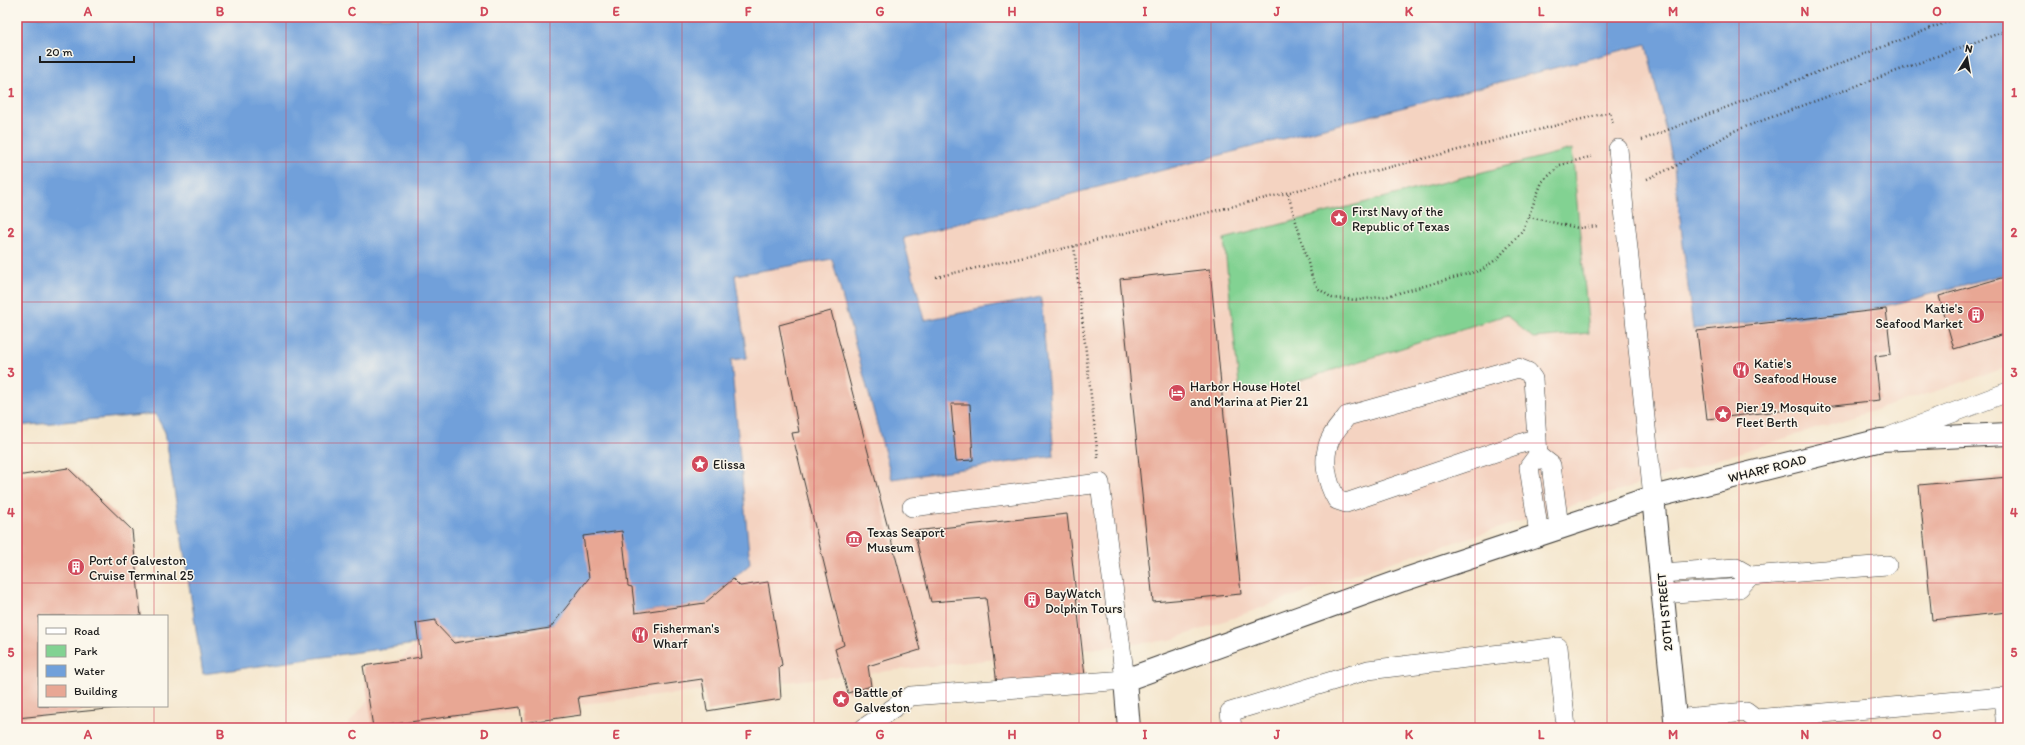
<svg xmlns="http://www.w3.org/2000/svg" width="2025" height="745" viewBox="0 0 2025 745" font-family="Itim,sans-serif">
<rect width="100%" height="100%" fill="#fbf7ec"/>
<filter id="ink" filterUnits="userSpaceOnUse"><feTurbulence type="fractalNoise" baseFrequency=".025" numOctaves="2"/><feDisplacementMap in="SourceGraphic" scale="8" xChannelSelector="R" yChannelSelector="G"/><feConvolveMatrix kernelMatrix="1 2 1 2 8 2 1 2 1" color-interpolation-filters="sRGB"/></filter>
<filter id="wash" filterUnits="userSpaceOnUse"><feTurbulence type="fractalNoise" baseFrequency=".012" numOctaves="4" result="noise"/><feDisplacementMap in="SourceGraphic" scale="16" xChannelSelector="R" yChannelSelector="G"/><feGaussianBlur stdDeviation="0.9" result="paint"/><feColorMatrix in="noise" values="0 0 0 0 0 0 0 0 0 0 0 0 0 0 0 0 0 1.4 0 .05"/><feComposite in="paint" operator="in"/></filter>
<g filter="url(#wash)">
<rect width="100%" height="100%" fill="#f4e5cb"/>
<polygon fill="#f4d3c1" points="1430,17 2008,17 2008,367 1939,390 1375,567 1171,640 362,728 345,728 868,96"/>
<polygon fill="#82d292" stroke="#4f7757" points="1572,149 1589,333 1533,338 1506,315 1279,387 1240,394 1224,239"/>
<polygon fill="#71a0da" stroke="#465e7b" points="17,17 2008,17 2008,273 1879,308 1693,329 1674,167 1646,44 903,238 925,320 1041,297 1054,456 892,479 832,259 735,275 747,358 731,360 750,564 705,603 203,674 165,432 155,414 17,426"/>
<g id="blocks">
<g fill="#e8a794">
<polygon points="1210,269 1241,594 1153,602 1120,279"/>
<polygon points="2008,276 2008,333 1954,349 1939,296"/>
<polygon points="1886,309 1891,354 1875,356 1880,400 1707,419 1697,331"/>
<polygon points="831,311 920,650 868,666 871,686 848,693 835,649 844,645 792,433 799,432 779,325"/>
<polygon points="951,404 970,404 973,460 956,461"/>
<polygon points="68,468 132,530 141,616 39,616 39,706 127,707 17,718 17,476"/>
<polygon points="2008,477 2008,612 1932,620 1919,485"/>
<polygon points="1067,514 1085,676 997,684 986,598 931,602 914,531"/>
<polygon points="622,531 628,586 632,587 635,613 705,603 733,579 740,586 768,582 782,665 779,668 781,699 707,711 702,679 578,697 581,715 522,723 520,707 373,727 363,666 421,657 416,623 436,620 436,624 454,643 550,628 589,578 583,536"/>
</g>
</g>
</g>
<g filter="url(#ink)">
<use href="#blocks" fill-opacity="0" stroke="#3c3a36" stroke-width="1"/>
<g fill="none" stroke-linecap="round" stroke-linejoin="round">
<defs>
<g id="service">
<polyline points="1618,149 1653,497"/>
<polyline points="1891,436 2008,392"/>
<path d="M1537,438L1346,503L1337,500C1326,482 1321,455 1332,436C1336,429 1342,423 1347,416L1518,368L1528,372L1533,379L1538,455"/>
<polyline points="1539,534 1529,467 1538,455 1551,465 1559,527"/>
<polyline points="1661,573 1736,568 1750,576 1739,588 1663,594"/>
<polyline points="1750,576 1887,565"/>
<polyline points="1675,719 1746,712 1755,719 1767,718 2003,697 2006,728"/>
<polyline points="864,728 911,696 1125,680 1100,483 912,507"/>
<polyline points="1232,728 1230,712 1368,670 1558,647 1566,728"/>
</g>
<g id="minor">
<polyline points="1653,497 1676,728"/>
<polyline points="1129,728 1125,680 1403,580 1653,497 1881,440 2008,434"/>
</g>
</defs>
<use href="#service" stroke="#3c3a36" stroke-width="20"/>
<use href="#minor" stroke="#3c3a36" stroke-width="24"/>
<g stroke="#3c3a36" stroke-width="2.5" stroke-dasharray="1 3" stroke-linecap="butt">
<polyline points="1642,140 1960,17"/>
<polyline points="1647,179 1674,167 1734,131 2008,30"/>
<polyline points="1288,194 1313,280 1319,289 1332,298 1357,300 1388,296 1482,270 1498,258 1523,230 1542,182 1560,165 1593,156"/>
<polyline points="1529,217 1578,228 1599,226"/>
<polyline points="936,277 1074,246"/>
<polyline points="1098,458 1074,246 1610,112 1613,125"/>
</g>
<use href="#service" stroke="#fff" stroke-width="19"/>
<use href="#minor" stroke="#fff" stroke-width="22"/>
</g>
</g>
<path fill="none" stroke="#d1495b" stroke-width="1" stroke-opacity="0.55" d="M154,17V616M286,17V728M418,17V728M550,17V728M682,17V728M814,17V728M946,17V728M1079,17V728M1211,17V728M1343,17V728M1475,17V728M1607,17V728M1739,17V728M1871,17V728M17,162H2008M17,302H2008M17,443H2008M17,583H2008M154,706V728"/>
<defs>
<symbol id="sight-disc" viewBox="-11 -11 22 22"><circle r="9.5" fill="#d1495b" stroke="#fbf7ec"/><path d="M0-6L1.8-2.2L6-1.7L2.9 1.2L3.7 5.4L0 3.3L-3.7 5.4L-2.9 1.2L-6-1.7L-1.8-2.2Z" fill="#fff"/></symbol>
<symbol id="building-disc" viewBox="-11 -11 22 22"><circle r="9.5" fill="#d1495b" stroke="#fbf7ec"/><path d="M-4-6H4V6H1V3H-1V6H-4ZM-2.5-4.3h1.7v1.8h-1.7ZM.8-4.3h1.7v1.8H.8ZM-2.5-1h1.7V.8h-1.7ZM.8-1h1.7V.8H.8Z" fill="#fff"/></symbol>
<symbol id="restaurant-disc" viewBox="-11 -11 22 22"><circle r="9.5" fill="#d1495b" stroke="#fbf7ec"/><path d="M-5-6h1v4h1v-4h1v4h1v-4h1v5L-1.5 .5V6h-2V.5L-5-1ZM5-6V6H3V1.5H1.5Q1.5-4 5-6Z" fill="#fff"/></symbol>
<symbol id="hotel-disc" viewBox="-11 -11 22 22"><circle r="9.5" fill="#d1495b" stroke="#fbf7ec"/><path d="M-6-4.5h1.5V1H6V5H4.5V3h-9V5H-6ZM-4 0a1.8 1.8 0 1 1 3.6 0ZM.5 0V-2.5h3Q6-2.5 6 0Z" fill="#fff"/></symbol>
<symbol id="museum-disc" viewBox="-11 -11 22 22"><circle r="9.5" fill="#d1495b" stroke="#fbf7ec"/><path d="M0-6L6-3V-2H-6V-3ZM-5-1h2V3h-2ZM-1-1h2V3h-2ZM3-1h2V3H3ZM-6 4H6V6H-6Z" fill="#fff"/></symbol>
</defs>
<g fill-rule="evenodd">
<use href="#sight-disc" x="1329" y="208" width="20" height="20"/>
<use href="#building-disc" x="1966" y="305" width="20" height="20"/>
<use href="#restaurant-disc" x="1731" y="360" width="20" height="20"/>
<use href="#hotel-disc" x="1167" y="383" width="20" height="20"/>
<use href="#sight-disc" x="1713" y="404" width="20" height="20"/>
<use href="#sight-disc" x="690" y="454" width="20" height="20"/>
<use href="#museum-disc" x="844" y="529" width="20" height="20"/>
<use href="#building-disc" x="66" y="557" width="20" height="20"/>
<use href="#building-disc" x="1022" y="590" width="20" height="20"/>
<use href="#restaurant-disc" x="630" y="625" width="20" height="20"/>
<use href="#sight-disc" x="831" y="689" width="20" height="20"/>
</g>
<g text-anchor="middle" stroke-width="3" stroke-linejoin="round" paint-order="stroke">
<g font-size="13" fill="#1c1c1c" stroke="#fbf7ec" text-anchor="start">
<text x="1352" y="216">First Navy of the<tspan x="1352" dy="15">Republic of Texas</tspan></text>
<text x="1963" y="313" text-anchor="end">Katie's<tspan x="1963" dy="15">Seafood Market</tspan></text>
<text x="1754" y="368">Katie's<tspan x="1754" dy="15">Seafood House</tspan></text>
<text x="1190" y="391">Harbor House Hotel<tspan x="1190" dy="15">and Marina at Pier 21</tspan></text>
<text x="1736" y="412">Pier 19, Mosquito<tspan x="1736" dy="15">Fleet Berth</tspan></text>
<text x="713" y="469">Elissa</text>
<text x="867" y="537">Texas Seaport<tspan x="867" dy="15">Museum</tspan></text>
<text x="89" y="565">Port of Galveston<tspan x="89" dy="15">Cruise Terminal 25</tspan></text>
<text x="1045" y="598">BayWatch<tspan x="1045" dy="15">Dolphin Tours</tspan></text>
<text x="653" y="633">Fisherman's<tspan x="653" dy="15">Wharf</tspan></text>
<text x="854" y="697">Battle of<tspan x="854" dy="15">Galveston</tspan></text>
</g>
<g font-size="13" fill="#1c1c1c" stroke="#fbf7ec">
<text transform="translate(1767 468) rotate(-14)" y="5">WHARF ROAD</text>
<text transform="translate(1664 612) rotate(-95)" y="5">20TH STREET</text>
</g>
</g>
<rect width="2025" height="745" fill="none" stroke="#fbf7ec" stroke-width="44"/>
<rect x="38" y="615" width="130" height="92" fill="#fbf7ec" stroke="#a29f99"/>
<rect x="46" y="628" width="20" height="6" fill="#ffffff" stroke="#a29f99"/>
<text x="74" y="635" font-size="12" fill="#1c1c1c">Road</text>
<rect x="46" y="645" width="20" height="12" fill="#82d292" stroke="#a29f99"/>
<text x="74" y="655" font-size="12" fill="#1c1c1c">Park</text>
<rect x="46" y="665" width="20" height="12" fill="#71a0da" stroke="#a29f99"/>
<text x="74" y="675" font-size="12" fill="#1c1c1c">Water</text>
<rect x="46" y="685" width="20" height="12" fill="#e8a794" stroke="#a29f99"/>
<text x="74" y="695" font-size="12" fill="#1c1c1c">Building</text>
<g transform="translate(1967 58) rotate(11)" stroke="#fbf7ec" stroke-width="3" paint-order="stroke">
<path d="M0-3L7 15L0 10L-7 15Z" fill="#1c1c1c"/>
<text y="-6" font-size="11" font-weight="bold" text-anchor="middle" fill="#1c1c1c">N</text>
</g>
<path d="M40 56v6h94v-6" fill="none" stroke="#1c1c1c" stroke-width="2"/>
<text x="46" y="56" font-size="12" fill="#1c1c1c" stroke="#fbf7ec" stroke-width="3" paint-order="stroke">20 m</text>
<rect x="22" y="22" width="1981" height="701" fill="none" stroke="#d1495b" stroke-width="1.5"/>
<g font-size="13" text-anchor="middle" font-weight="bold" fill="#d1495b">
<text x="88" y="16">A</text>
<text x="220" y="16">B</text>
<text x="352" y="16">C</text>
<text x="484" y="16">D</text>
<text x="616" y="16">E</text>
<text x="748" y="16">F</text>
<text x="880" y="16">G</text>
<text x="1012" y="16">H</text>
<text x="1145" y="16">I</text>
<text x="1277" y="16">J</text>
<text x="1409" y="16">K</text>
<text x="1541" y="16">L</text>
<text x="1673" y="16">M</text>
<text x="1805" y="16">N</text>
<text x="1937" y="16">O</text>
<text x="11" y="97">1</text>
<text x="2014" y="97">1</text>
<text x="11" y="237">2</text>
<text x="2014" y="237">2</text>
<text x="11" y="377">3</text>
<text x="2014" y="377">3</text>
<text x="11" y="517">4</text>
<text x="2014" y="517">4</text>
<text x="11" y="657">5</text>
<text x="2014" y="657">5</text>
<text x="88" y="739">A</text>
<text x="220" y="739">B</text>
<text x="352" y="739">C</text>
<text x="484" y="739">D</text>
<text x="616" y="739">E</text>
<text x="748" y="739">F</text>
<text x="880" y="739">G</text>
<text x="1012" y="739">H</text>
<text x="1145" y="739">I</text>
<text x="1277" y="739">J</text>
<text x="1409" y="739">K</text>
<text x="1541" y="739">L</text>
<text x="1673" y="739">M</text>
<text x="1805" y="739">N</text>
<text x="1937" y="739">O</text>
</g>
</svg>
